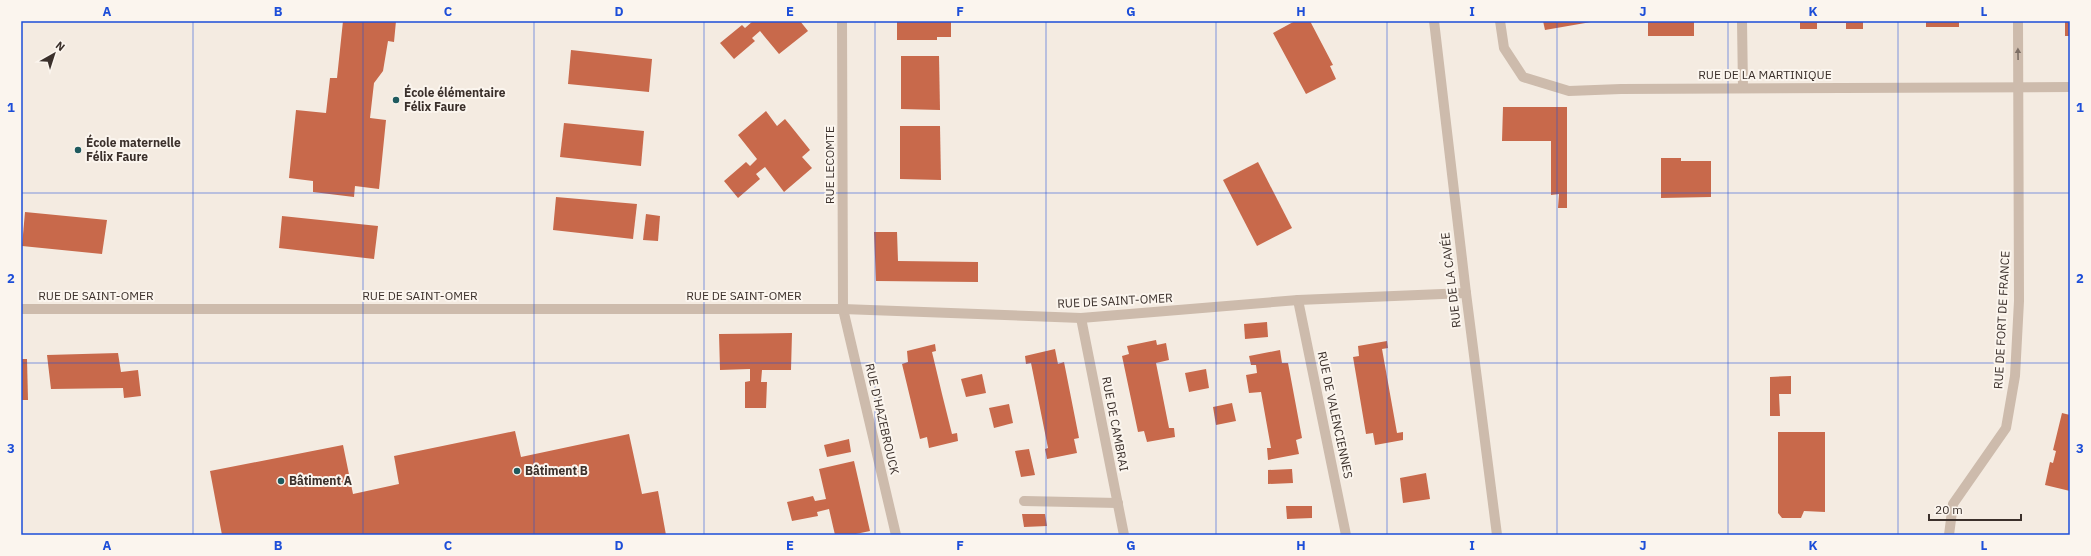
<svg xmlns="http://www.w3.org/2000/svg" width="2091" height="556" viewBox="0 0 2091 556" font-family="'IBM Plex Sans',sans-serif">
<rect width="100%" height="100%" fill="#f4ebe1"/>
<g fill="#c8694b">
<polygon points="343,21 396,21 394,42 388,41 383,71 374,83 370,118 386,120 379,189 355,186 354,197 313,192 313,181 289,178 296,110 326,113 330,78 337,78"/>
<polygon points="753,21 800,21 808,31 779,54 760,31 752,38 755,41 734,59 720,43 742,25 745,28"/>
<polygon points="897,21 951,21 951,37 937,37 937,40 897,40"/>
<polygon points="1295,21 1310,21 1333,65 1330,66 1336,79 1306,94 1273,33"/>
<polygon points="1543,21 1591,21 1591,22 1545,30"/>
<rect x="1648" y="21" width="46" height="15"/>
<polygon points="1800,21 1863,21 1863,29 1846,29 1846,23 1817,23 1817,29 1800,29"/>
<rect x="1926" y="21" width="33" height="6"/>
<rect x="2065" y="21" width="5" height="15"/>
<polygon points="571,50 652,59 649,92 568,84"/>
<polygon points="901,56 939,56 940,110 901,109"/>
<polygon points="1503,107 1567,107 1567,208 1558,208 1559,194 1551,195 1551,141 1502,141"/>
<polygon points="766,111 777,126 785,119 790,125 810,150 802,157 812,168 784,192 765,167 756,174 760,179 738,198 724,181 746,162 750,166 757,159 738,135"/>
<polygon points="564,123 644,131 641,166 560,157"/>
<polygon points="900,126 940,126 941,180 900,179"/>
<polygon points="1661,158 1681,158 1681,161 1711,161 1711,197 1661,198"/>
<polygon points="1258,162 1292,228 1257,246 1223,180"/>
<polygon points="556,197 637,204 633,239 553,230"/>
<polygon points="25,212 107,220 102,254 22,246"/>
<polygon points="646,214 660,216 658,241 643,240"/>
<polygon points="282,216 378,226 374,259 279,248"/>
<polygon points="874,232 897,232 898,261 978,262 978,282 876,281"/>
<polygon points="1267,322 1268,337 1245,339 1244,324"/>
<polygon points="792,333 791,370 762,370 761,382 767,382 766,408 745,408 745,382 750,381 750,369 720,370 719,334"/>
<polygon points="1156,340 1157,345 1166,343 1169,360 1156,363 1169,428 1174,428 1175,437 1147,442 1144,431 1138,432 1122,356 1129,354 1127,346"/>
<polygon points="1387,341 1388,348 1382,349 1397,433 1403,432 1403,440 1375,445 1373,433 1366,434 1353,357 1359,356 1358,346"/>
<polygon points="935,344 936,351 932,352 942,394 952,434 957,433 958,441 929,448 927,437 920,439 902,364 908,362 907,351"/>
<polygon points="1055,349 1058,364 1064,362 1079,438 1074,439 1077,453 1047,459 1045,449 1048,448 1031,363 1026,364 1025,356"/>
<polygon points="1280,350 1282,363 1288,363 1302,438 1296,440 1299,454 1268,460 1267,448 1271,448 1261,392 1249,393 1246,375 1257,373 1256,365 1251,365 1249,356"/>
<polygon points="118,353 121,372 138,370 141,396 124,398 123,388 51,389 47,355"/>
<polygon points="21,359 27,359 28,400 21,400"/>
<polygon points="1206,369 1209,388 1189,392 1185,373"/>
<polygon points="982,374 986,393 966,397 961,379"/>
<polygon points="1791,376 1791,394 1779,394 1780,416 1770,416 1770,377"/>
<polygon points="1232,403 1236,421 1216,425 1213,407"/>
<polygon points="1009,404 1013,423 994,428 989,408"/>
<polygon points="2062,413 2070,415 2070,491 2045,485 2050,462 2053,463 2056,451 2053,450"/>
<polygon points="515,431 521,457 629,434 642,494 658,491 666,535 222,535 210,471 343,445 353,494 399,484 394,456"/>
<polygon points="1778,432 1825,432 1825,512 1804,511 1801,518 1782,518 1778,513"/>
<polygon points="849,439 851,452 827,457 824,445"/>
<polygon points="1029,449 1035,475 1021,477 1015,451"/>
<polygon points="854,461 870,531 851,535 835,535 829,509 817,512 818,516 792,521 787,502 813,496 815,501 826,499 819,469"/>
<polygon points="1292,469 1293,483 1268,484 1268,470"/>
<polygon points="1426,473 1430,499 1403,503 1400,478"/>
<polygon points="1286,506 1312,506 1312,518 1287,519"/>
<polygon points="1022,514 1045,514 1047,526 1024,527"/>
</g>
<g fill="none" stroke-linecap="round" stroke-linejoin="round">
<g stroke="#cdbbac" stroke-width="10">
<polyline points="842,21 843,309 896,535"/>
<polyline points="1500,21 1504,48 1523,77 1569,91 1621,89 2070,87"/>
<polyline points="1742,21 1743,88"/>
<polyline points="1298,300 1346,535"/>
<polyline points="21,309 843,309 1081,318 1298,300 1466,293"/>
<polyline points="1081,318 1124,535"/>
<polyline points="1024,501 1118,503"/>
<polyline points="1949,535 1953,504 2006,428 2015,376 2019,301 2018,21"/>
</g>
<polyline stroke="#cdbbac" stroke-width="10" points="1434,21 1466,293 1497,535"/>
</g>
<defs><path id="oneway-solid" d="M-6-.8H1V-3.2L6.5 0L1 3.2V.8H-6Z"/></defs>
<use fill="#7d6f65" href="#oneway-solid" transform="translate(2018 54) rotate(-91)"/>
<path fill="none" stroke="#1d4ed8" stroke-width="1" stroke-opacity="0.55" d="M193,21V535M363,21V535M534,21V535M704,21V535M875,21V535M1046,21V535M1216,21V535M1387,21V535M1557,21V535M1728,21V535M1898,21V535M21,193H2070M21,363H2070"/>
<g fill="#1f5a5e" stroke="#fbf5ee" stroke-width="1.5">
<circle cx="396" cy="100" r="4"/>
<circle cx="78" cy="150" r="4"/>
<circle cx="517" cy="471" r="4"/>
<circle cx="281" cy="481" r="4"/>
</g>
<g text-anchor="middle" stroke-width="4" stroke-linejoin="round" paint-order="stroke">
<g font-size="12" fill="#3b302b" stroke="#fbf5ee">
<text x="1765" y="79">RUE DE LA MARTINIQUE</text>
<text transform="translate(830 165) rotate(-90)" y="4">RUE LECOMTE</text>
<text transform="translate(1451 280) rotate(-97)" y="4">RUE DE LA CAVÉE</text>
<text x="96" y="300">RUE DE SAINT-OMER</text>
<text x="420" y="300">RUE DE SAINT-OMER</text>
<text x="744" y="300">RUE DE SAINT-OMER</text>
<text transform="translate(1115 301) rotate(-3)" y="4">RUE DE SAINT-OMER</text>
<text transform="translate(2002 320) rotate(-87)" y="4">RUE DE FORT DE FRANCE</text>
<text transform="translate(1335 415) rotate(78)" y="4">RUE DE VALENCIENNES</text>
<text transform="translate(882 419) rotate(77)" y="4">RUE D'HAZEBROUCK</text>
<text transform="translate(1115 424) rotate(79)" y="4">RUE DE CAMBRAI</text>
</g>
<g font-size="12" font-weight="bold" fill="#3b302b" stroke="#fbf5ee" text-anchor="start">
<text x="404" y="97">École élémentaire<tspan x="404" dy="14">Félix Faure</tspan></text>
<text x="86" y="147">École maternelle<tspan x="86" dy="14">Félix Faure</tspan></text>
<text x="525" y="475">Bâtiment B</text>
<text x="289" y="485">Bâtiment A</text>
</g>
</g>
<rect width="2091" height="556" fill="none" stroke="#fbf5ee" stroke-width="44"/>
<g transform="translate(54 54) rotate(39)" stroke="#fbf5ee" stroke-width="3" paint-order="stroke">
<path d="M0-3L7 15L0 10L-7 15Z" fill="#3b302b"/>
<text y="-6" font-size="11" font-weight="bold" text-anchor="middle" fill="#3b302b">N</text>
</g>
<path d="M1929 514v6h92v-6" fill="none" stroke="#3b302b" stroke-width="2"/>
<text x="1935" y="514" font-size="12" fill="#3b302b" stroke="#fbf5ee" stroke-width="3" paint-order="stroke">20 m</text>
<rect x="22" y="22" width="2047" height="512" fill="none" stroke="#1d4ed8" stroke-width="1.5"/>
<g font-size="13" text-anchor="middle" font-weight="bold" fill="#1d4ed8">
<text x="107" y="16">A</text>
<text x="278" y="16">B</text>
<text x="448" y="16">C</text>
<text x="619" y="16">D</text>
<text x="790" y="16">E</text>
<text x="960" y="16">F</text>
<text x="1131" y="16">G</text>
<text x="1301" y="16">H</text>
<text x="1472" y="16">I</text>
<text x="1643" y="16">J</text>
<text x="1813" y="16">K</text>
<text x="1984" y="16">L</text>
<text x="11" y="112">1</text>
<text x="2080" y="112">1</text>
<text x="11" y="283">2</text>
<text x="2080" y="283">2</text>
<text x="11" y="453">3</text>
<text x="2080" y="453">3</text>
<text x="107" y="550">A</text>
<text x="278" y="550">B</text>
<text x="448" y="550">C</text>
<text x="619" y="550">D</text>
<text x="790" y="550">E</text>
<text x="960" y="550">F</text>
<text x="1131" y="550">G</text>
<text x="1301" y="550">H</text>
<text x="1472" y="550">I</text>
<text x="1643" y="550">J</text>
<text x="1813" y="550">K</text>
<text x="1984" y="550">L</text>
</g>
</svg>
